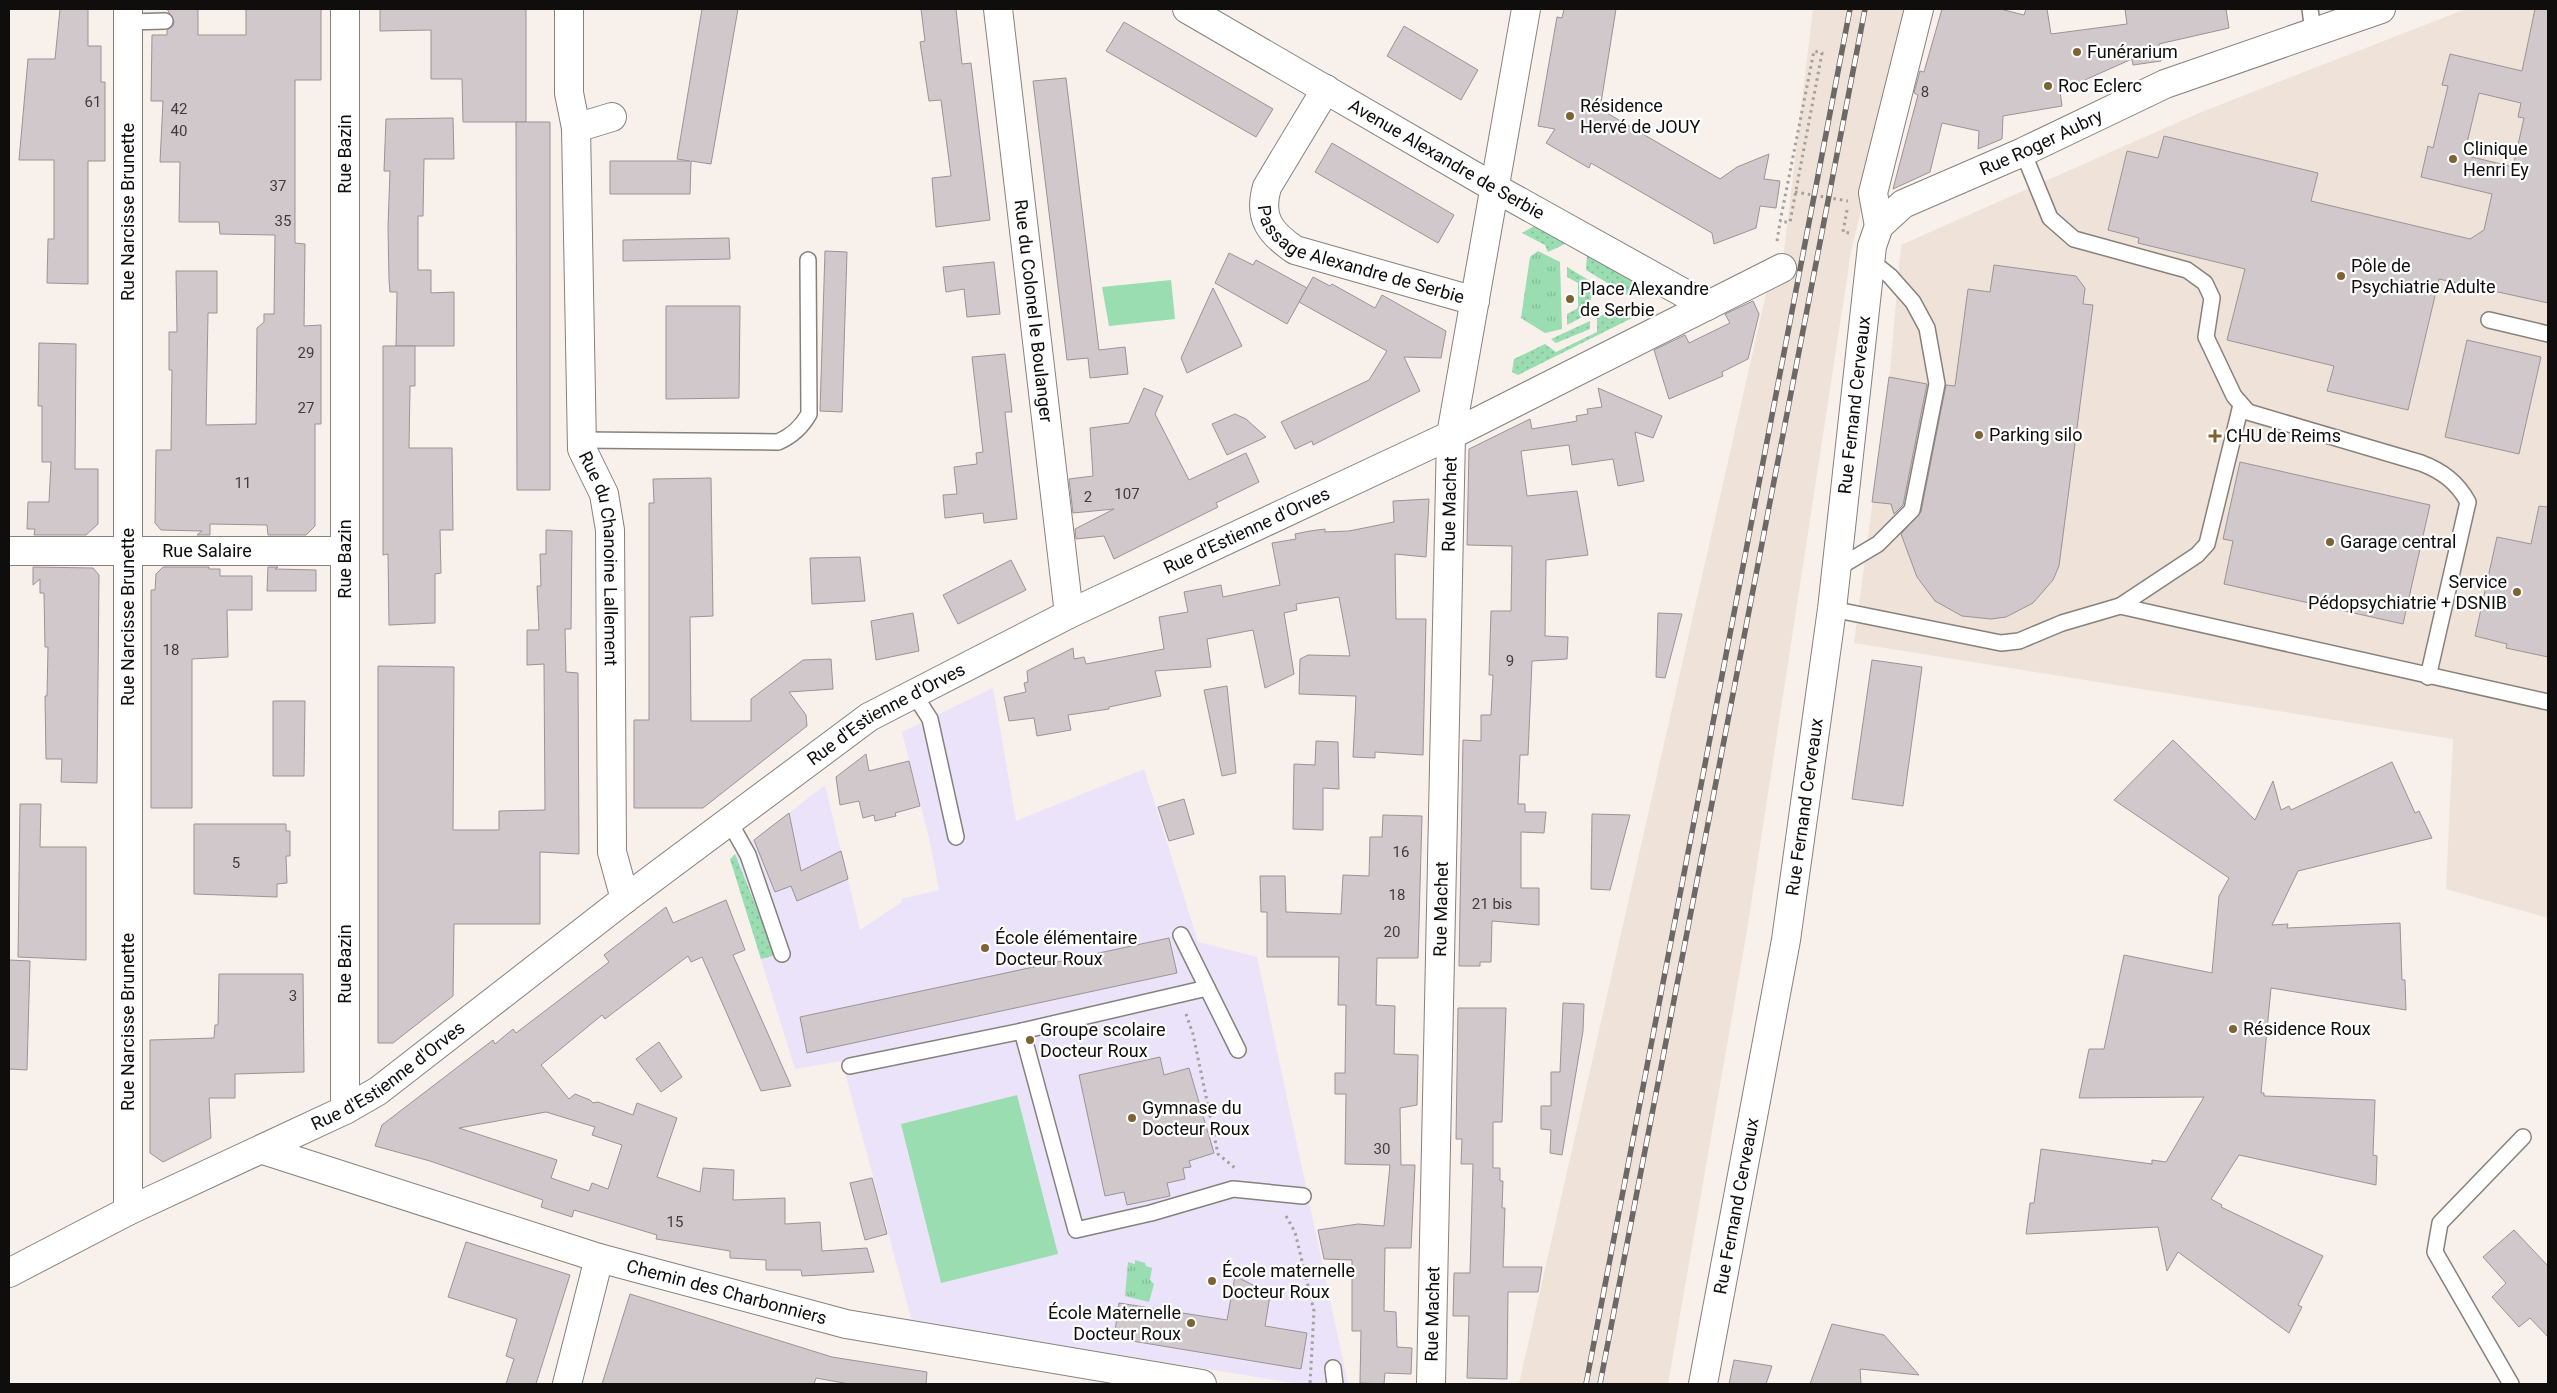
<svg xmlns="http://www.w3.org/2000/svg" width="2557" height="1393" viewBox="0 0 2557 1393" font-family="Roboto,sans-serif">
<defs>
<pattern id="grass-dots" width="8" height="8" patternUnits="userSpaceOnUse" patternTransform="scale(1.25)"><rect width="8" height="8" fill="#99ddb1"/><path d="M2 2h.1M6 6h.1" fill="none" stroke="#83bc97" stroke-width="1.8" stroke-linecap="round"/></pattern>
<pattern id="park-tufts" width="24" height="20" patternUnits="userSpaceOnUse" patternTransform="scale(1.25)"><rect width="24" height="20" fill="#99ddb1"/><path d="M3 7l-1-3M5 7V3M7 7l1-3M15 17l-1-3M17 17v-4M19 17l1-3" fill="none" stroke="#83bc97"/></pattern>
</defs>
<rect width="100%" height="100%" fill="#f7f0eb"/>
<polygon fill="#ebe3f9" points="993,688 1016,821 1144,769 1198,942 1257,957 1348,1384 1300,1384 912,1321 842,1061 795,1069 730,859 825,785 860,930 902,902 901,899 939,890 930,842 902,732"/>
<g fill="#efe2d8">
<polygon points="1813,9 1909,9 1851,252 1747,930 1668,1384 1519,1384 1768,285 1782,268"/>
<polygon points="2466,9 2548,9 2548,918 2446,889 2453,739 1854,643 1890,370 1901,245 2199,113"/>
</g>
<g fill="url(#grass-dots)">
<polygon points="1543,221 1640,276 1639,293 1629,296 1586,270 1587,255 1567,243 1548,252 1545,245 1522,233"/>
<polygon points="1567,267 1592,282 1590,313 1567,325 1567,314 1578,308 1578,283 1567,277"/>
<polygon points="1619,306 1639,306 1640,314 1518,375 1512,372 1514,359 1545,344 1556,352 1597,332 1597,318"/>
<polygon points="1590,321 1590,329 1556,343 1551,339"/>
<polygon points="735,854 740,867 776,955 761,959 730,859"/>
</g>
<g fill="url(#park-tufts)">
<polygon points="1538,251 1560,262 1562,329 1545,333 1521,318 1530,257"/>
<polygon points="1135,1260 1145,1263 1146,1266 1152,1268 1150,1280 1154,1284 1149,1302 1125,1296 1128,1262 1135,1264"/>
</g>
<g fill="#99ddb1">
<polygon points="1171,280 1175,319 1109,326 1102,287"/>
<polygon points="1017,1095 1058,1254 941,1283 901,1124"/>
</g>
<g fill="#d1c8cb" stroke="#9b9395" fill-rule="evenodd">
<polygon points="60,9 88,9 88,46 101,46 101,82 105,82 105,161 88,161 88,284 47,283 48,239 54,239 54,160 19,160 28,59 55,59"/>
<polygon points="167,9 198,9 198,35 246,35 246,9 321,9 321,80 295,80 295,243 305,244 304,326 321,325 321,424 315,424 315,526 306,535 268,535 267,525 210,524 210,535 197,535 202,531 161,530 155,523 156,450 171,450 172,370 169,370 169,332 177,332 176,271 217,271 217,313 208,313 206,425 256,424 257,328 264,322 264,314 274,314 275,235 220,234 219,222 179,222 180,162 160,162 163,101 151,101 152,35 167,35 167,30 173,26 174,21"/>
<polygon points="380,9 526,9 526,122 463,122 462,79 431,79 431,30 380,31"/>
<polygon points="702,9 738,9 711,164 691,161 690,194 610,194 610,161 690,161 677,159"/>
<polygon points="921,9 956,9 962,64 971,63 990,220 936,227 932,178 951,176 941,100 929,101 920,42 925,41"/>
<polygon points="1564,9 1616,9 1600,109 1720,179 1737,167 1769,154 1764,179 1780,181 1776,208 1760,206 1756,228 1714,244 1712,233 1591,163 1589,168 1546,143 1555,129 1538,126 1557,17 1562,18"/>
<polygon points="1942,9 2000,9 2024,15 2026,9 2047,9 2051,34 2127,24 2125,9 2226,9 2229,28 2159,44 2161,61 2133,65 2132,59 2060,91 2062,106 2003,116 2002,139 1978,149 1979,131 1942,123 1930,172 1893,189 1918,95 1914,93 1920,71 1924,72"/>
<path d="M2535,9H2548V303L2439,279L2408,410L2327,391L2334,366L2227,340L2245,269L2138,243L2139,238L2108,230L2127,151L2158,158L2164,136L2318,173L2311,201L2470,239L2484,230L2492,194L2421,177L2428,146L2433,148L2448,86L2442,85L2450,54L2522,71ZM2479,93L2521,103L2518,117L2524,118L2513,167L2464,155Z"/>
<polygon points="1124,22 1273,109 1256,137 1106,51"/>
<polygon points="1404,26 1478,70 1461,100 1387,56"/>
<polygon points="1066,78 1099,350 1125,347 1128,374 1090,378 1088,358 1067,360 1033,81"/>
<polygon points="453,118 454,159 424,159 423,216 418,216 418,270 431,270 431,293 454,292 454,346 396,346 397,292 390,292 389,279 388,227 390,171 384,171 386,119"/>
<polygon points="516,122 550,122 550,490 517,490"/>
<polygon points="1332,143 1454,215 1438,243 1315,172"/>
<polygon points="729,238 730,259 623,261 623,240"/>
<polygon points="825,251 847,252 842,412 820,411"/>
<polygon points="1229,253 1253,265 1256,260 1307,288 1287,324 1215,283"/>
<polygon points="994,262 1000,314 967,317 964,289 946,292 943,267"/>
<polygon points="1994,265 2076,276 2085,288 2083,304 2093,305 2059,566 2053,580 2033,603 2006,617 1991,619 1962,616 1935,601 1917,577 1901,534 1921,512 1946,385 1955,386 1968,289 1990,292"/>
<polygon points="1313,277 1330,286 1332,284 1375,308 1382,295 1446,331 1441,358 1404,357 1420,391 1313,445 1312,441 1295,449 1281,422 1369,380 1387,351 1299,302"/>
<polygon points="1213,288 1242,346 1187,373 1181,358"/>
<polygon points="1753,301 1759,314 1748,359 1722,372 1723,376 1669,399 1654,350 1685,335 1689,343 1730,323 1725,314"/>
<polygon points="666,306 740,306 739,398 666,399"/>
<polygon points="2467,340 2541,357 2519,454 2445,437"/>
<polygon points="39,343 76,344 75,469 98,469 98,524 86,535 34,535 35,529 27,529 28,502 49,502 51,462 42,462 42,406 38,406"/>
<polygon points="383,346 415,346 415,386 410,386 409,448 452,448 453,530 440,530 441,573 435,574 435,623 389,625 388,554 383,555"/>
<polygon points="1005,354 1012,412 1005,412 1017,519 984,523 983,513 945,518 943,495 957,494 954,467 977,464 976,453 983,452 972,357"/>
<polygon points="1889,377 1927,384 1903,505 1894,514 1891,504 1872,502"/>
<polygon points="1144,388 1163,396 1155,414 1189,480 1246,453 1259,482 1216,503 1218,507 1114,559 1104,536 1076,539 1075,529 1114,509 1073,513 1069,479 1093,476 1090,428 1129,423"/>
<polygon points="1598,388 1662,416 1653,438 1635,432 1644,481 1618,486 1613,459 1572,465 1569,445 1521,451 1527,496 1577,491 1588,555 1546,560 1545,636 1568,637 1567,659 1532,661 1528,755 1520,755 1518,804 1525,804 1525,812 1546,812 1544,833 1521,832 1521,888 1539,888 1539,925 1492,921 1491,962 1480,962 1480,966 1459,966 1463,740 1481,741 1481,715 1491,715 1493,675 1489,675 1491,611 1511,611 1512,546 1467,545 1469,449 1530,419 1532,429 1577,421 1576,416 1588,414 1587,409 1602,407"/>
<polygon points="1235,414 1246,419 1266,437 1227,455 1212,424"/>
<polygon points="2240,462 2430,505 2403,624 2224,584 2233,541 2223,539"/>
<polygon points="711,478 713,616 690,617 691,721 751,721 751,699 803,660 831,659 833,689 789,692 806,715 807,726 703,808 634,808 634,720 649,720 649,503 654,503 653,479"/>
<polygon points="1429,499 1426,557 1395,554 1396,619 1426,619 1423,755 1375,752 1375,758 1353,757 1356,696 1299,694 1300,659 1308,655 1350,656 1339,597 1296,604 1297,610 1284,613 1294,674 1265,688 1253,630 1207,639 1211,667 1155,671 1161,696 1109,707 1109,709 1068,715 1071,730 1037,736 1034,718 1009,721 1004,697 1026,692 1024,683 1028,682 1027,671 1073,648 1074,659 1084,657 1086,664 1164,649 1159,617 1188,612 1184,592 1221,585 1223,597 1280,585 1272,543 1296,539 1295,534 1310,531 1325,529 1325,532 1349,531 1394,522 1393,501"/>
<polygon points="2539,506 2548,507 2548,657 2506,648 2507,644 2475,636 2497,537 2531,544"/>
<polygon points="546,530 572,531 571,629 565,629 566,672 578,673 579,854 540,852 540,924 454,924 453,996 393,1043 378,1043 378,666 454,667 453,830 499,830 499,811 545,810 544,664 527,665 527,630 539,630 537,586 541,586 540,554 546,554"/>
<polygon points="860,557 865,601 812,604 810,558"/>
<polygon points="1011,560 1026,590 958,624 943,595"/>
<polygon points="33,567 93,568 99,575 97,783 61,782 62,759 46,759 45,696 47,696 48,647 45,647 44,593 40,593 40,579 33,585"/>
<polygon points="163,567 209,567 209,569 220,569 220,576 252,576 252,610 227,610 228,657 192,659 192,808 151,808 151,590 155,590 156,574"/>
<polygon points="268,567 278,567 275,569 316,570 316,591 267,591"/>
<polygon points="913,613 919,651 876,660 871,621"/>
<polygon points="1658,613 1682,614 1665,678 1656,677"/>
<polygon points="1872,660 1922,667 1903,806 1852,799"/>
<polygon points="1227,686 1236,773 1222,776 1204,690"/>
<polygon points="273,701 305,701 304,776 273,776"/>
<polygon points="2173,740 2255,820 2273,781 2281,810 2289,806 2291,810 2392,762 2415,813 2419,811 2432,838 2298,871 2272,925 2288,924 2287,928 2400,923 2402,980 2405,980 2406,1010 2271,988 2261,1093 2264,1093 2264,1096 2375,1100 2373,1155 2377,1156 2376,1185 2239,1155 2211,1199 2222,1205 2221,1207 2323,1256 2298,1305 2302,1307 2289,1333 2178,1252 2167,1271 2158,1227 2026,1234 2030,1203 2034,1203 2041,1149 2152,1164 2152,1160 2166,1162 2204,1097 2079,1098 2089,1049 2104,1049 2124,955 2212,973 2219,896 2229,878 2114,800"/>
<polygon points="1316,741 1338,742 1339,789 1323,788 1323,830 1293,829 1294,764 1315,765"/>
<polygon points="866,754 869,771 909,761 920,806 895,813 896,816 875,821 874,815 863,818 859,801 840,805 836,777"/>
<polygon points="1184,799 1194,834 1169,841 1158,807"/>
<polygon points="20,804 41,804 40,847 86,847 86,960 18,957"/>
<polygon points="789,813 801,871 841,851 848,879 797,901 791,886 775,892 754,840"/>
<polygon points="1592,814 1630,815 1610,890 1591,889"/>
<polygon points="1383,815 1422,816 1418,958 1377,958 1376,1005 1395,1006 1394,1054 1418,1055 1417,1105 1400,1108 1401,1165 1415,1165 1411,1248 1385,1248 1384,1311 1396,1312 1397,1347 1412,1348 1411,1374 1385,1373 1384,1384 1360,1383 1361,1331 1352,1331 1352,1260 1324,1259 1318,1230 1358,1224 1384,1226 1390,1165 1345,1164 1346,1094 1335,1094 1335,1073 1345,1073 1346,1005 1338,1005 1339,957 1267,957 1267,912 1261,912 1260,876 1285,876 1286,912 1341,914 1343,875 1369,876 1370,837 1382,837"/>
<polygon points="194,824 286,824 286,831 290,831 290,856 286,856 287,883 277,884 277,897 194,894"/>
<path d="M726,900L745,950L733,955L791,1086L761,1091L702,957L691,962L688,956L605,1019L602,1015L541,1065L569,1099L575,1094L590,1100L593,1103L598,1102L633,1115L637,1103L677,1118L657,1177L700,1192L703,1168L734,1170L733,1200L785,1198V1224L820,1222L822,1251L867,1248L874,1272L802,1276L801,1270H766V1260L730,1258V1251L656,1239L657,1235L574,1210L572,1217L541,1207L543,1200L430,1161L375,1146L382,1125L493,1040L495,1044L513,1029L516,1033L579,985L609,962L604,955L666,907L673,923ZM546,1112L595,1127L592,1135L622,1145L608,1189L592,1183L589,1191L551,1178L557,1160L459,1128Z"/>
<polygon points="1169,938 1177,973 807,1053 800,1017"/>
<polygon points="9,960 30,961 27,1070 9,1069"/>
<polygon points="219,974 303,974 304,1072 235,1074 235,1098 209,1098 211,1138 163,1162 150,1153 150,1040 214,1038 215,1025 218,1025"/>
<polygon points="1563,1003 1584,1004 1583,1031 1562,1155 1550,1153 1551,1130 1541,1129 1541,1106 1551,1106 1551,1072 1560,1072"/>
<polygon points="1458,1008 1506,1008 1502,1122 1493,1122 1493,1168 1500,1168 1500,1181 1503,1181 1502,1208 1505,1208 1503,1267 1542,1267 1538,1292 1508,1292 1507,1379 1467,1378 1469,1316 1453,1316 1454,1273 1470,1273 1473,1164 1461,1164 1462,1139 1456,1139"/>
<polygon points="659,1042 682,1077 661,1092 636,1059"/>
<polygon points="1160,1057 1164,1075 1189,1068 1214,1153 1189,1161 1191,1167 1183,1168 1185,1179 1167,1183 1170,1196 1127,1205 1124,1192 1105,1196 1079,1075"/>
<polygon points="872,1178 887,1234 865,1240 850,1183"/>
<polygon points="2514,1230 2548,1266 2548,1337 2530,1318 2519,1327 2492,1297 2506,1283 2483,1257"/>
<polygon points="466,1242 570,1275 536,1384 506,1384 514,1359 506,1356 517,1319 448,1297"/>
<polygon points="1235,1276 1261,1289 1271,1289 1265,1326 1307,1333 1301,1369 1114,1338 1119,1303 1227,1320"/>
<polygon points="630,1294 832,1357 927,1372 926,1384 849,1384 816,1378 814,1384 602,1384"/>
<polygon points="1832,1324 1884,1335 1919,1375 1860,1369 1861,1384 1810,1384"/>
<polygon points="1734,1360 1772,1366 1766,1384 1729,1384"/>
</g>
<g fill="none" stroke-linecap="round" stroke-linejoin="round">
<defs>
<g id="service">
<polyline points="2310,9 2313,31"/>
<polyline points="128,22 165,21"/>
<path d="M2023,152L2050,218L2074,239L2187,270L2205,283L2212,298L2206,337L2234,396L2248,412L2421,463C2442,471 2457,482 2468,502L2428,677"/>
<polyline points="2489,320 2548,334"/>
<path d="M581,440L778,442C792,436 801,428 809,414L808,260"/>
<polyline points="1836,569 1878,544 1912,510 1937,384 1927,328 1913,302 1890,276 1870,260"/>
<polyline points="2120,606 2197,555 2207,544 2241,405"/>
<polyline points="1832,609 2001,643 2019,641 2062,623 2120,606 2548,702"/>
<polyline points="914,694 930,719 956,837"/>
<polyline points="729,821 748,855 782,954"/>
<polyline points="1181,935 1238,1050"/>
<polyline points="1022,1031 1076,1230 1151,1213 1233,1189 1303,1196"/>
<polyline points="850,1066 1022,1031 1207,988"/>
<polyline points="1333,1368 1335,1384"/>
<polyline points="2511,1384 2435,1252 2440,1223 2523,1137"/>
</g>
<g id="minor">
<polyline points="345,9 345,1110"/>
<path id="s1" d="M569,9V93L576,128L582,449L604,494L610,530L612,852L625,899"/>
<path id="s2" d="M998,9L1069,614"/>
<path id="s3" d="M1187,9L1495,188L1707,306"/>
<path id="s4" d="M1326,89L1267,187C1258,218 1270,233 1295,250L1475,301"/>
<polyline points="576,128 612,117"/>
<polyline points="1879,226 1873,193 1919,9"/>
<path id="s5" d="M9,551H345"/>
<path id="s6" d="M263,1150L599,1258L846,1324L1202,1384"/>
<polyline points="128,1211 128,9"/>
<path id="s7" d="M9,1273L128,1211L345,1110L378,1091L625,899L869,717L1069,614L1451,435L1782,268"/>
<polyline points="567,1384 599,1258"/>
<path id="s8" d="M1431,1384L1451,435L1526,9"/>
<path id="s9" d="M1703,1384L1786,940L1832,609L1872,246L1879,226L1903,204L2023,152L2165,84L2381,9"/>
</g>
</defs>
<use href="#service" stroke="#87817c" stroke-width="18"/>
<use href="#minor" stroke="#87817c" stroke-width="30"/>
<g stroke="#a49f9b" stroke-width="3" stroke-dasharray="2.5 4" stroke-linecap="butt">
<polyline points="1795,192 1848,201"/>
<polyline points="1847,210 1843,232 1849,233"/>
<polyline points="1777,241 1780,222 1814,51 1822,53 1790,222 1780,222"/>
<polyline points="1186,1014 1193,1034 1218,1154 1235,1168"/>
<polyline points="1286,1216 1295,1232 1314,1311 1310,1384"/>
</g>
<use href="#service" stroke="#fff" stroke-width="15"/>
<use href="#minor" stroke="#fff" stroke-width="28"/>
<defs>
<g id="rail">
<polyline points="1586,1384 1850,9"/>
<polyline points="1600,1384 1865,9"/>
</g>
</defs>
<use href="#rail" stroke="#6c6865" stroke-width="5.5"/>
<use href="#rail" stroke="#fff" stroke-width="4" stroke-dasharray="11" stroke-linecap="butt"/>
</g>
<g fill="#7d6334" stroke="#fff" stroke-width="2">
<circle cx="2077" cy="52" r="5"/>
<circle cx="2048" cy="86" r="5"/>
<circle cx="1570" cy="116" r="5"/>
<circle cx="2453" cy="159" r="5"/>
<circle cx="2341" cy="276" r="5"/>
<circle cx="1570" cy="299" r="5"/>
<circle cx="1979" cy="435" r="5"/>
<path d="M2212.5 428.5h5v5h5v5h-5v5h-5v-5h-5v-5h5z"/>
<circle cx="2330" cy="542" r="5"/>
<circle cx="2517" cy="592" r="5"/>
<circle cx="985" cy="948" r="5"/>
<circle cx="2233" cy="1029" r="5"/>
<circle cx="1030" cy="1040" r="5"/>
<circle cx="1132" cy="1118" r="5"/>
<circle cx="1212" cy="1281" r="5"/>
<circle cx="1191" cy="1323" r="5"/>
</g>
<g text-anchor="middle" stroke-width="4.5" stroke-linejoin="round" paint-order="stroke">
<g font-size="15" fill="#403c3c">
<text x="1925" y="97">8</text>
<text x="93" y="107">61</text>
<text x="179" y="114">42</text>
<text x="179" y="136">40</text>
<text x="278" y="191">37</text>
<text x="283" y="226">35</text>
<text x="306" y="358">29</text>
<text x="306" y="413">27</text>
<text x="243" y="488">11</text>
<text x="1127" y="499">107</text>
<text x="1088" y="502">2</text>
<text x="171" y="655">18</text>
<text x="1510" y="666">9</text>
<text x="1401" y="857">16</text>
<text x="236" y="868">5</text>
<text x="1397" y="900">18</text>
<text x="1492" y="909">21 bis</text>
<text x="1392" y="937">20</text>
<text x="293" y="1001">3</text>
<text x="1382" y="1154">30</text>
<text x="675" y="1227">15</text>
</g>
<g font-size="18" fill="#100e0c" stroke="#fff" text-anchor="start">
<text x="2087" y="58">Funérarium</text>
<text x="2058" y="92">Roc Eclerc</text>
<text x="1580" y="112">Résidence<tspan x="1580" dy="21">Hervé de JOUY</tspan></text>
<text x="2463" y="155">Clinique<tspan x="2463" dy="21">Henri Ey</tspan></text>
<text x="2351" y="272">Pôle de<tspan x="2351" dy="21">Psychiatrie Adulte</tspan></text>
<text x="1580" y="295">Place Alexandre<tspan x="1580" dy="21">de Serbie</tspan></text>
<text x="1989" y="441">Parking silo</text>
<text x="2226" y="442">CHU de Reims</text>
<text x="2340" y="548">Garage central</text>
<text x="2507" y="588" text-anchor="end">Service<tspan x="2507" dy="21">Pédopsychiatrie + DSNIB</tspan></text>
<text x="995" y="944">École élémentaire<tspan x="995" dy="21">Docteur Roux</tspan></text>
<text x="2243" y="1035">Résidence Roux</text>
<text x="1040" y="1036">Groupe scolaire<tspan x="1040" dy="21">Docteur Roux</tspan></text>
<text x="1142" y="1114">Gymnase du<tspan x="1142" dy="21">Docteur Roux</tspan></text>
<text x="1222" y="1277">École maternelle<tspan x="1222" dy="21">Docteur Roux</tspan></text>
<text x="1181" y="1319" text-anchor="end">École Maternelle<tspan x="1181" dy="21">Docteur Roux</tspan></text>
</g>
<g font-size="18" fill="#100e0c" stroke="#fff">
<text dy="6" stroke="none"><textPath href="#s9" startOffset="1356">Rue Roger Aubry</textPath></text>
<text transform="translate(345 154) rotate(-90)" y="6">Rue Bazin</text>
<text dy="6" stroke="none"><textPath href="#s3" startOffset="300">Avenue Alexandre de Serbie</textPath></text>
<text transform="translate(128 212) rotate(-90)" y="6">Rue Narcisse Brunette</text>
<text dy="6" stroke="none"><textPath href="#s4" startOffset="249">Passage Alexandre de Serbie</textPath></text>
<text dy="6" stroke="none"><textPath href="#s2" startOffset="304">Rue du Colonel le Boulanger</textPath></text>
<text dy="6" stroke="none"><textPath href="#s9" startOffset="991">Rue Fernand Cerveaux</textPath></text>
<text dy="6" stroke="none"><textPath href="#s8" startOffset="880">Rue Machet</textPath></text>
<text dy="6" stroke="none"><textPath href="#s7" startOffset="1450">Rue d'Estienne d'Orves</textPath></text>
<text dy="6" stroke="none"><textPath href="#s5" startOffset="198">Rue Salaire</textPath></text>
<text transform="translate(345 559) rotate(-90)" y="6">Rue Bazin</text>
<text dy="6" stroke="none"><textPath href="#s1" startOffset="554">Rue du Chanoine Lallement</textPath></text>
<text transform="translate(128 617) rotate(-90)" y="6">Rue Narcisse Brunette</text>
<text dy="6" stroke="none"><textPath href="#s7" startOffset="1045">Rue d'Estienne d'Orves</textPath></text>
<text dy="6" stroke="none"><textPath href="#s9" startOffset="586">Rue Fernand Cerveaux</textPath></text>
<text dy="6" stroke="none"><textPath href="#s8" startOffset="475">Rue Machet</textPath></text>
<text transform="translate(345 964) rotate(-90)" y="6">Rue Bazin</text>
<text transform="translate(128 1022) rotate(-90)" y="6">Rue Narcisse Brunette</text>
<text dy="6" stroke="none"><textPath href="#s7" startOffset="428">Rue d'Estienne d'Orves</textPath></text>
<text dy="6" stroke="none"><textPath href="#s9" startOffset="181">Rue Fernand Cerveaux</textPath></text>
<text dy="6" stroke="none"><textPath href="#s6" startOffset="485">Chemin des Charbonniers</textPath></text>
<text dy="6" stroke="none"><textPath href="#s8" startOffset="70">Rue Machet</textPath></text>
</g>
</g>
<rect width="2557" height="1393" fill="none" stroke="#100e0c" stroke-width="20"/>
</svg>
